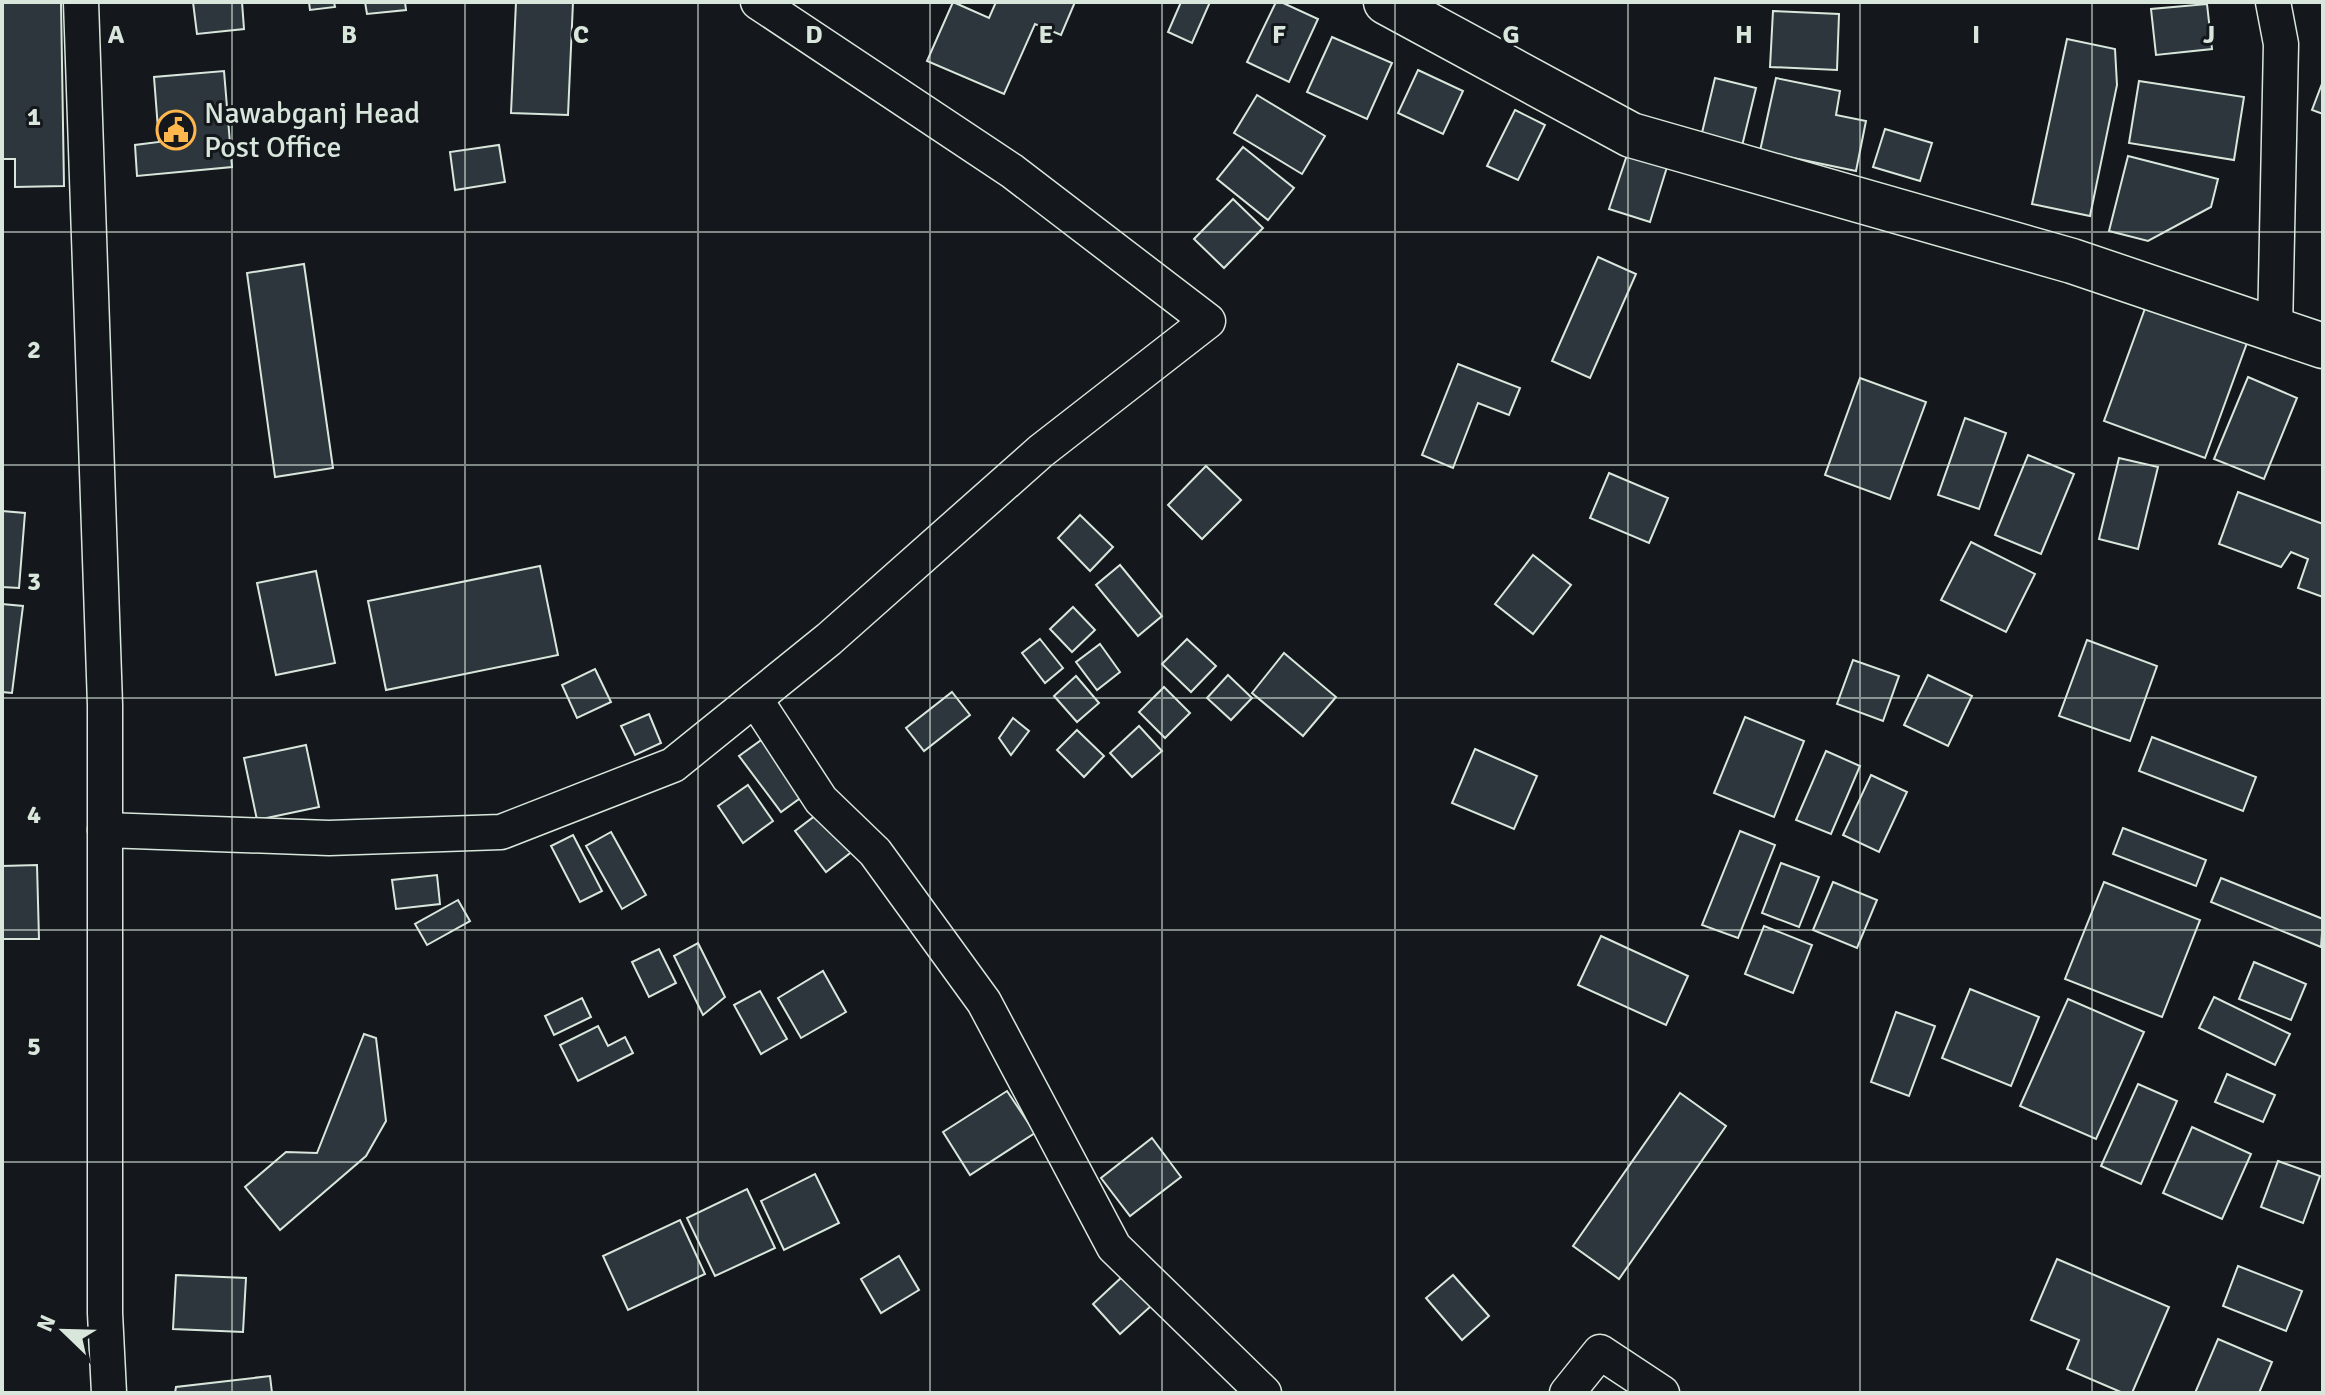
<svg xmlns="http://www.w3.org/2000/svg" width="2325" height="1395" viewBox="0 0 2325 1395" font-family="Signika,sans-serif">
<rect width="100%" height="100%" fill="#14181c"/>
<g fill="#2c363c" stroke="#d8e6dc" stroke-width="2">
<polygon points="2,2 61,2 64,186 15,187 15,159 2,159"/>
<polygon points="193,2 242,2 244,29 197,34"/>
<polygon points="309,2 334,2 335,7 310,10"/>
<polygon points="365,2 405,2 406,10 367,14"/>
<polygon points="516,2 573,2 568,115 511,113"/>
<polygon points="953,2 989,18 996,2 1075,2 1061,35 1035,24 1004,94 927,61"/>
<polygon points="1181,2 1210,2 1192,43 1168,32"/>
<polygon points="1276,2 1281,2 1318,19 1289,82 1247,62"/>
<polygon points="2207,4 2212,49 2156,55 2151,9"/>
<polygon points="1773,11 1839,14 1837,70 1770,67"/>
<polygon points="1332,37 1392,63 1367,119 1307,92"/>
<polygon points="2067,39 2115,49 2117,85 2090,216 2032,204"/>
<polygon points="1418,70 1463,91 1443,134 1398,113"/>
<polygon points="224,71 232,167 137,176 135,145 159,142 154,77"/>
<polygon points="1715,78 1756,88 1742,146 1701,137"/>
<polygon points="1776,78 1840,91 1836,115 1866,121 1856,171 1760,151"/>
<polygon points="2139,81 2244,97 2234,160 2129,143"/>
<polygon points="2323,81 2323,114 2312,110"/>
<polygon points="1257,95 1325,136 1302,174 1234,133"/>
<polygon points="1515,110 1545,125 1518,180 1487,166"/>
<polygon points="1885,129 1932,143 1920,181 1873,167"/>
<polygon points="499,145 505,182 455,190 450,152"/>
<polygon points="1243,147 1294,188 1268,220 1217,179"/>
<polygon points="1627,155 1667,167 1650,222 1609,209"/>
<polygon points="2128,156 2218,179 2211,207 2148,241 2109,231"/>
<polygon points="1233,199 1263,228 1224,268 1194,239"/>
<polygon points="1598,257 1636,274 1590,378 1552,361"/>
<polygon points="304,264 333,468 275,477 247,273"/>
<polygon points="2147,303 2248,340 2205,458 2104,421"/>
<polygon points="1458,364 1520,388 1509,415 1478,403 1453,468 1422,455"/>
<polygon points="2248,377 2297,398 2264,479 2214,459"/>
<polygon points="1860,378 1926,402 1890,499 1825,475"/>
<polygon points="1965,418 2006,433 1979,509 1938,495"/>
<polygon points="2028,455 2074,474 2041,554 1995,535"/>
<polygon points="2119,458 2158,467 2138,549 2099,539"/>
<polygon points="1206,466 1241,500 1202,539 1168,505"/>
<polygon points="1609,473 1668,498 1649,543 1590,518"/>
<polygon points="2238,492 2323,524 2323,597 2298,588 2308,559 2291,552 2281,567 2219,544"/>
<polygon points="2,511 25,513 19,588 2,587"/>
<polygon points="1080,515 1113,547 1090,571 1058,538"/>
<polygon points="1971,542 2035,574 2006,632 1941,600"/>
<polygon points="1533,555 1571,585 1533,634 1495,604"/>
<polygon points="1120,565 1162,616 1138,636 1096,585"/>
<polygon points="540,566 558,655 386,690 368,601"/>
<polygon points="316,571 335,663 276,675 257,583"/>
<polygon points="2,604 23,606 12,693 2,692"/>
<polygon points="1073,607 1095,630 1072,652 1050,629"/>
<polygon points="1040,639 1063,668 1045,683 1022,653"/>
<polygon points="1187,639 1216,666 1191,692 1162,664"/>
<polygon points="2087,640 2157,666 2130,741 2059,716"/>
<polygon points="1100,644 1120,672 1097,690 1076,662"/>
<polygon points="1284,653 1336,697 1303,736 1252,693"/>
<polygon points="1853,660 1899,676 1883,721 1837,704"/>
<polygon points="595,669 611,702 577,718 562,685"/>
<polygon points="1228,675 1252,698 1231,720 1207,698"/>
<polygon points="1928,675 1972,696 1948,746 1904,725"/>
<polygon points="1076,676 1099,703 1077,722 1054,696"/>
<polygon points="1164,687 1190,713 1165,738 1139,712"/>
<polygon points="952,692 970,715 924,751 906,728"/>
<polygon points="649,714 661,743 635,755 621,726"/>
<polygon points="1745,717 1804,741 1774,817 1714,793"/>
<polygon points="1013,718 1029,731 1011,755 999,738"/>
<polygon points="1139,726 1162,751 1132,777 1110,753"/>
<polygon points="1077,730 1104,756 1084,777 1057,750"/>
<polygon points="768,735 810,791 781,812 739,756"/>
<polygon points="2152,737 2256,777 2243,811 2139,771"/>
<polygon points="306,745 319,807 257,820 244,758"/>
<polygon points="1475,749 1537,776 1514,829 1452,803"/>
<polygon points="1826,751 1860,766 1831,834 1796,820"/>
<polygon points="1871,775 1907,792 1879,852 1843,835"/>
<polygon points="748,785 773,821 743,843 718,806"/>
<polygon points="824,809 854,850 826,872 795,831"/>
<polygon points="2123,828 2206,860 2196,886 2113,854"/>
<polygon points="1740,831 1775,845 1738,938 1702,925"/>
<polygon points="611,832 646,895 622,909 586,846"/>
<polygon points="573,835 602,891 580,902 551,846"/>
<polygon points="1781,863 1819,877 1799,927 1762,913"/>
<polygon points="37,865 39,939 2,939 2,866"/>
<polygon points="437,875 440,904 396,909 392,880"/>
<polygon points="2221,878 2323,919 2321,947 2211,902"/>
<polygon points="1833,882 1877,900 1857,948 1813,930"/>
<polygon points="2104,882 2200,920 2162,1017 2065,979"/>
<polygon points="458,900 470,921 427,945 415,924"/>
<polygon points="1764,926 1812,945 1793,993 1745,974"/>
<polygon points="1601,936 1688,976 1666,1025 1578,985"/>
<polygon points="698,943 725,997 703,1015 674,956"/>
<polygon points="659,949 676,983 649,997 632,962"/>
<polygon points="2254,962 2306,984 2291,1020 2239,999"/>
<polygon points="823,971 846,1012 801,1038 778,998"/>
<polygon points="1970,989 2039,1017 2011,1086 1942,1058"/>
<polygon points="760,991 787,1039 761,1054 734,1005"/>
<polygon points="2214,997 2290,1034 2275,1065 2199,1028"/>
<polygon points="582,998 591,1017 554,1035 545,1016"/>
<polygon points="2068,999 2144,1032 2096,1139 2020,1106"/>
<polygon points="1896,1012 1935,1026 1909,1096 1871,1082"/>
<polygon points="598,1026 608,1046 625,1037 633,1053 578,1081 560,1045"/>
<polygon points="364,1034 376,1038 386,1121 366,1156 280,1230 245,1187 286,1152 317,1153"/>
<polygon points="2227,1074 2275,1095 2263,1122 2215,1102"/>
<polygon points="2138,1084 2177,1101 2141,1184 2101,1166"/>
<polygon points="1007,1091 1035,1133 970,1175 943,1132"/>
<polygon points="1680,1093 1726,1126 1619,1279 1573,1246"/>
<polygon points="2192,1127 2251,1154 2222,1219 2163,1193"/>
<polygon points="1152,1138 1181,1177 1130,1216 1101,1178"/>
<polygon points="2278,1161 2320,1176 2303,1223 2261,1207"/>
<polygon points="815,1174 839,1223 784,1250 761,1201"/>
<polygon points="747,1189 775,1248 715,1276 687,1218"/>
<polygon points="680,1220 705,1274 628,1310 603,1256"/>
<polygon points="899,1256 919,1290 881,1313 861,1279"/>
<polygon points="2057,1259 2169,1307 2132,1393 2123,1393 2067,1369 2079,1340 2031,1320"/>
<polygon points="2238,1266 2302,1291 2286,1331 2223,1306"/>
<polygon points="176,1275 246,1278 243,1332 173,1329"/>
<polygon points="1453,1275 1489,1316 1462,1340 1426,1298"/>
<polygon points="1123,1276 1151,1306 1120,1334 1093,1304"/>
<polygon points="2218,1339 2272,1362 2259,1393 2195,1393"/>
<polygon points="270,1376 272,1393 175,1393 176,1387"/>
</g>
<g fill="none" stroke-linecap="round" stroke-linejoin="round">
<defs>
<g id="street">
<polyline points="81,2 105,705 105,1313 109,1393"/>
<polyline points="2273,2 2281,44 2275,330"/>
<polyline points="755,699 821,800 875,852 984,1002 1114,1247 1264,1393"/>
<polyline points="105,830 329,838 501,832 673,765 829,639 1041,451 1208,321 1012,171 758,2"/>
<polyline points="1567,1393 1600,1352 1662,1393"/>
</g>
<polyline id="secondary" points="1386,2 1631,135 2072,261 2323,346"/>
</defs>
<use href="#street" stroke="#d8e6dc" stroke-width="37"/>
<use href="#secondary" stroke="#d8e6dc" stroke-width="47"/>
<use href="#street" stroke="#14181c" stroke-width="34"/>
<use href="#secondary" stroke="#14181c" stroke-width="44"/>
</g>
<path fill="none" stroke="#d8e6dc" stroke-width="2" stroke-opacity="0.55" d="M232,2V1393M465,2V1393M698,2V1393M930,2V1393M1162,2V1393M1395,2V1393M1628,2V1393M1860,2V1393M2092,2V1393M2,232H2323M2,465H2323M2,698H2323M2,930H2323M2,1162H2323"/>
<defs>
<symbol id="civic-ring" viewBox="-11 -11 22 22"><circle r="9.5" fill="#14181c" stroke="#ffb74d" stroke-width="1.5"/><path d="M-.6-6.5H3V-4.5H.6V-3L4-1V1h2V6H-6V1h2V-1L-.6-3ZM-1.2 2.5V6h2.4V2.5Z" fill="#ffb74d"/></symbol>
</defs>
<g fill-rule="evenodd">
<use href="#civic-ring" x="154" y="108" width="44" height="44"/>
</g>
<g text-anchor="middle" stroke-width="6" stroke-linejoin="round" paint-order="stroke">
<g font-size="30" fill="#d8e6dc" stroke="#14181c" text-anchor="start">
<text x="204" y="123">Nawabganj Head<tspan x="204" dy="34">Post Office</tspan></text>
</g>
</g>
<g font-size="26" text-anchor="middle" font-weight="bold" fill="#d8e6dc" stroke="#14181c" stroke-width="6" stroke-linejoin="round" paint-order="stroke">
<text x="116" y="43">A</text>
<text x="349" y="43">B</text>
<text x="581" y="43">C</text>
<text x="814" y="43">D</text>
<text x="1046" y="43">E</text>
<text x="1279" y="43">F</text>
<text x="1511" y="43">G</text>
<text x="1744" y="43">H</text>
<text x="1976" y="43">I</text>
<text x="2209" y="43">J</text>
<text x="34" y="125">1</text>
<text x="34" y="358">2</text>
<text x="34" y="590">3</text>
<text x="34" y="823">4</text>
<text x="34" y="1055">5</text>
</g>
<rect width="2325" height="1395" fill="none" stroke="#d8e6dc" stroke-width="8"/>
<g transform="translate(64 1331) rotate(293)" stroke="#14181c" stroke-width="6" paint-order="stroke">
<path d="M0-6L14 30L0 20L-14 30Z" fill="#d8e6dc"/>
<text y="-12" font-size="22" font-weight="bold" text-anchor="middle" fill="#d8e6dc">N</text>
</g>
</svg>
